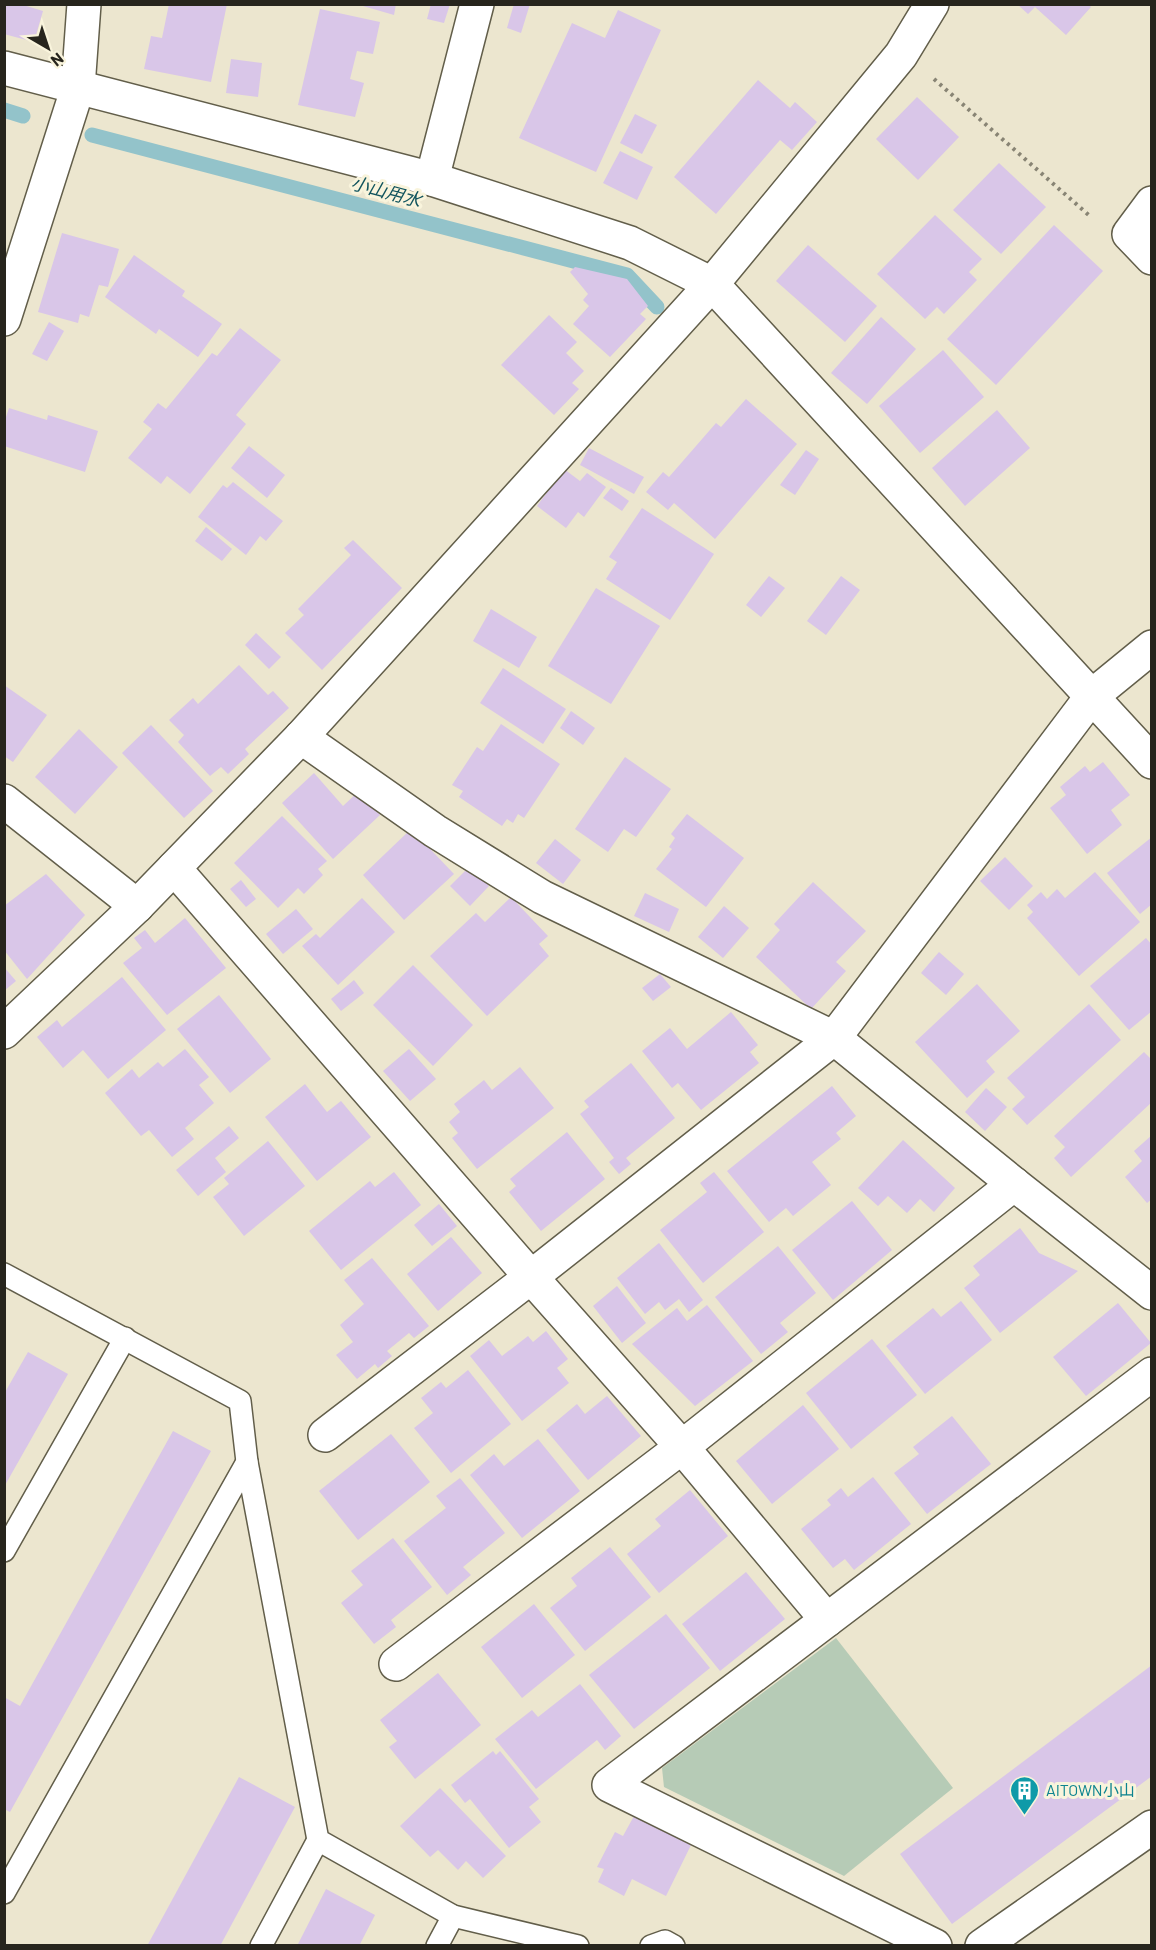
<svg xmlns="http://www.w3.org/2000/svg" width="1156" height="1950" viewBox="0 0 1156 1950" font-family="Barlow,'Noto Sans JP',sans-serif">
<rect width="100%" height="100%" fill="#ece6cf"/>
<polygon fill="#b6cbb6" points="836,1638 953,1788 844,1876 664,1787 662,1768"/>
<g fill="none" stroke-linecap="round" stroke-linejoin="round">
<g stroke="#93c3ca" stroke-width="15">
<polyline points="4,110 23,116"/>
<polyline points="92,135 627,275 657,307"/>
</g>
</g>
<g fill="#d9c6e8">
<polygon points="4,4 20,4 43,11 34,42 4,34"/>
<polygon points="169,4 227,4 211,82 144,69 151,36 162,38"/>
<polygon points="356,4 396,4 394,15"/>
<polygon points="431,4 450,4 444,23 427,19"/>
<polygon points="514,4 530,4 521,33 507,28"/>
<polygon points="1017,4 1088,4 1091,7 1066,35 1035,7 1028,14"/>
<polygon points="320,9 380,22 373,54 357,51 350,79 364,83 355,117 298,105"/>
<polygon points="618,10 661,30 596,172 519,138 572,23 605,38"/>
<polygon points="231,59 262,63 258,97 226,93"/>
<polygon points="758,80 790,108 795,102 817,122 792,150 780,140 716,214 674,177"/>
<polygon points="917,97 959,137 918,180 876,139"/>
<polygon points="635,114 657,125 642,154 620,143"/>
<polygon points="620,151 653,167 637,200 603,183"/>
<polygon points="999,163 1046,207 1001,254 953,210"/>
<polygon points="935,215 982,259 969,272 977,280 944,314 937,307 925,319 877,274"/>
<polygon points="1054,225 1103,271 996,385 947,339"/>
<polygon points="62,233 119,249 108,287 99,285 89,317 80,314 78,323 38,312"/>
<polygon points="808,245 877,306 845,342 776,281"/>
<polygon points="134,255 185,291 182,296 222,324 198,357 159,329 156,334 105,297"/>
<polygon points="575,267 627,279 648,306 640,314 646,319 610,357 573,324 589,306 583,300 588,294 570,272"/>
<polygon points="549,315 577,342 566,353 584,371 572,383 579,389 554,415 501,365"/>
<polygon points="881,317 916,349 867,404 831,373"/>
<polygon points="49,322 64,331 47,361 32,354"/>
<polygon points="240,328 281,360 236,415 246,424 190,494 167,476 161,484 128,458 152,429 143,422 158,403 166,409 212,353 217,356"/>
<polygon points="943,350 984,397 920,453 879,406"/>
<polygon points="746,399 797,444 715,539 674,503 668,510 646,492 663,472 669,477 716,423 721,427"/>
<polygon points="9,408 47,420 48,415 98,431 85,472 4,446 4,423"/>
<polygon points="997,410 1030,448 965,506 932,468"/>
<polygon points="249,446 285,475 267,498 231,468"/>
<polygon points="589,448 644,477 634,494 580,465"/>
<polygon points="806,450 819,459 795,495 780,485"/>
<polygon points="564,469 580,481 587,473 606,487 584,517 578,512 566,528 537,506"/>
<polygon points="233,482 283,521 266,541 260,536 246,555 198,517 223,485 227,488"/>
<polygon points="611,488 629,501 622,511 603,498"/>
<polygon points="642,508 714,554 670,620 606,579 617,562 609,557"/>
<polygon points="206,527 232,549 222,561 195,541"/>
<polygon points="353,540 402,588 322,670 285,633 304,615 298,609 351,555 344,548"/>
<polygon points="769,576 785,588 761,617 746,605"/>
<polygon points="841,576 860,590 826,635 807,621"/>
<polygon points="596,588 660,626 611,704 548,666"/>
<polygon points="491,609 537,637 519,668 473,641"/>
<polygon points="256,633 281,657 269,669 245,645"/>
<polygon points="239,665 268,695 273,691 289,708 245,749 249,754 228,774 221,767 210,776 178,742 184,735 169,720 193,698 198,704"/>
<polygon points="503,668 566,709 543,744 480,703"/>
<polygon points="4,685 47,715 13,762 4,756"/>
<polygon points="571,711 595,728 583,745 560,728"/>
<polygon points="501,724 560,764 524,818 518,814 513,823 507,819 502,826 459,797 463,791 452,785 477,747 483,751"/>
<polygon points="151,725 213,791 184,818 122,753"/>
<polygon points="79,729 118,767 75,814 35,777"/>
<polygon points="625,757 671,789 636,837 624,829 608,852 575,829"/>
<polygon points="1103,762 1130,795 1111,810 1122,825 1087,854 1050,808 1066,795 1060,787 1085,766 1090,772"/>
<polygon points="314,773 343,806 358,792 380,815 333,859 282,803"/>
<polygon points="687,814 744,858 706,907 656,869 672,849 669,847 675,838 671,834"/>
<polygon points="282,816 327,861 318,869 323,875 304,894 298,888 278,908 234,863"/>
<polygon points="411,829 454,874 404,920 363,875"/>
<polygon points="1152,837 1152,904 1140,914 1107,873"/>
<polygon points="555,839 581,860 563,884 536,863"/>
<polygon points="1005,857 1033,886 1009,910 980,881"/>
<polygon points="470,866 489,886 470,906 450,886"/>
<polygon points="1095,872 1140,922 1079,976 1027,918 1033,912 1027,905 1041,892 1047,899 1057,889 1065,898"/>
<polygon points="46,874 85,915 27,979 4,950 4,906"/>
<polygon points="241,880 256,899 246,907 230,889"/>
<polygon points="813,882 866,931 836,962 846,971 811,1009 756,957 780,930 774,924"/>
<polygon points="645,893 679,909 669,932 634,916"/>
<polygon points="511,897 548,936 539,944 549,956 487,1016 430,956 476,913 485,922"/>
<polygon points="362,898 395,932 338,985 302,946 316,934 320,938"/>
<polygon points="724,906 749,928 723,958 698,937"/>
<polygon points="296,909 313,929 283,954 266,934"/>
<polygon points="185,918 226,968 167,1015 123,963 142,948 134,938 145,930 155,943"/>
<polygon points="1146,938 1152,945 1152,1011 1129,1030 1090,986"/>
<polygon points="939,952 964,974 946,995 921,973"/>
<polygon points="413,965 473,1025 433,1066 373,1005"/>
<polygon points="4,967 16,981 4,991"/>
<polygon points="660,974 671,987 653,1001 642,988"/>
<polygon points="122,977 166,1030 108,1079 83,1050 63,1068 37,1037 57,1020 62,1027"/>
<polygon points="354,980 364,993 341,1011 331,999"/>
<polygon points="977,984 1020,1031 986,1061 995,1072 967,1098 915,1042"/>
<polygon points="219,995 271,1059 230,1093 177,1029"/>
<polygon points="1089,1004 1121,1040 1027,1125 1012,1109 1025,1097 1007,1078"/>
<polygon points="731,1012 758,1045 750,1052 759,1063 701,1110 678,1083 672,1088 642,1051 670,1028 687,1049"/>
<polygon points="185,1049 209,1077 199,1085 214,1103 185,1128 194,1139 172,1157 149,1130 141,1136 105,1093 132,1069 139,1078 158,1062 163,1067"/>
<polygon points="409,1049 436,1079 410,1101 383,1071"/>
<polygon points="1144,1052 1152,1060 1152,1102 1071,1177 1054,1158 1065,1147 1054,1136"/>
<polygon points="631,1063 675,1118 626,1158 631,1164 619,1174 609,1162 614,1158 580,1114 589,1107 584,1101"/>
<polygon points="520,1067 554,1108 477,1169 452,1138 458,1133 449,1122 460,1112 454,1104 484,1080 492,1090"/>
<polygon points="305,1084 327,1112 341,1101 371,1137 317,1181 265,1117"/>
<polygon points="832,1086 856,1116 836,1133 841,1139 812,1162 831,1185 793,1216 786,1208 769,1222 727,1171"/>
<polygon points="986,1088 1007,1107 985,1131 965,1112"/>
<polygon points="229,1126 239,1138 215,1158 226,1172 198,1196 176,1170"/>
<polygon points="567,1132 605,1179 541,1231 509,1192 516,1186 510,1179"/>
<polygon points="1152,1135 1152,1199 1147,1203 1125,1177 1142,1161 1134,1151"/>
<polygon points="903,1140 955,1188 934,1212 920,1199 907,1213 888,1196 878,1206 858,1188"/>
<polygon points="268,1141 305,1186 244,1236 213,1197 229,1184 224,1178"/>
<polygon points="394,1172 421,1205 341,1270 309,1231 370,1181 375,1187"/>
<polygon points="714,1172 764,1232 703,1283 660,1230 707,1192 700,1183"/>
<polygon points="852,1201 892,1250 833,1300 792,1250"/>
<polygon points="439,1204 457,1226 432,1246 414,1225"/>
<polygon points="1020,1228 1039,1253 1078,1271 1000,1333 964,1288 980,1275 973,1266"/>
<polygon points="451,1237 482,1273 438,1311 407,1274"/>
<polygon points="659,1243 703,1300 689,1312 679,1299 665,1310 659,1302 645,1314 617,1278"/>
<polygon points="778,1246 816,1293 780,1323 788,1332 761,1354 715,1297"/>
<polygon points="372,1258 429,1326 414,1338 409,1333 387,1351 392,1356 378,1368 375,1364 357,1379 336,1355 353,1342 340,1325 364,1304 344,1280"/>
<polygon points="617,1286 646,1323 622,1343 593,1306"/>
<polygon points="961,1301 992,1340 925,1394 886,1346 933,1308 941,1317"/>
<polygon points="1118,1303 1151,1343 1086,1396 1053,1357"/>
<polygon points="707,1305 753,1361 695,1406 632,1344 677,1308 687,1321"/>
<polygon points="546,1331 568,1359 557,1368 569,1383 522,1421 470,1356 489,1340 502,1356 528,1336 533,1342"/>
<polygon points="872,1339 917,1395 851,1449 806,1393"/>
<polygon points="28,1352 68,1374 4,1487 4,1394"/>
<polygon points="468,1370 511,1424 451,1473 414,1428 433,1413 421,1398 441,1382 446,1388"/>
<polygon points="607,1396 641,1436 588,1480 546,1430 577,1404 585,1414"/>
<polygon points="803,1405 839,1449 772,1504 736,1461"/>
<polygon points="952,1416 991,1464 927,1514 894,1473 919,1454 913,1447"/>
<polygon points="173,1431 211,1451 10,1812 4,1809 4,1697 20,1706"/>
<polygon points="391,1434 430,1482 358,1540 319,1491"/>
<polygon points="538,1439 580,1491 522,1538 470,1475 494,1454 504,1466"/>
<polygon points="873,1477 911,1524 854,1570 845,1559 833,1568 801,1529 831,1505 827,1500 841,1488 848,1497"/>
<polygon points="460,1478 505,1533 463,1567 471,1575 447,1595 404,1541 446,1508 436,1496"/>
<polygon points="690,1490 728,1536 659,1593 627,1554 661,1526 655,1519"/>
<polygon points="393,1538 432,1587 391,1620 396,1627 374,1644 341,1603 363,1585 351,1571"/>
<polygon points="610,1547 651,1597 585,1651 550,1608 577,1586 571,1578"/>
<polygon points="746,1572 785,1619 720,1671 682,1624"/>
<polygon points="534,1604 575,1655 522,1698 481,1647"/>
<polygon points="666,1614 710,1668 634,1729 589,1675"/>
<polygon points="1152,1665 1152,1776 952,1924 900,1854"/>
<polygon points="438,1673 481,1725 415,1779 389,1747 397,1741 380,1720"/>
<polygon points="580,1684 621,1736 605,1750 597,1740 536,1789 495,1739 532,1710 538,1717"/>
<polygon points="493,1751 496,1755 500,1751 539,1799 529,1807 541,1822 509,1848 470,1799 465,1803 451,1785"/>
<polygon points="239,1777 295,1807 220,1946 147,1946"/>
<polygon points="440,1788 506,1856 483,1878 466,1861 458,1870 438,1850 430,1857 400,1826"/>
<polygon points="634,1816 691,1845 666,1896 632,1879 624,1896 598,1882 604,1869 597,1867 615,1832 623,1836"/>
<polygon points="326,1889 375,1915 359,1946 297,1946"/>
</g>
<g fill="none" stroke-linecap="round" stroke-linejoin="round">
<defs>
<g id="service">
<polyline points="4,1274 240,1401 247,1462 318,1840 453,1916 578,1946"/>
<polyline points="4,1551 125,1338"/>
<polyline points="4,1893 247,1462"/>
<polyline points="261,1946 318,1840"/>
<polyline points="437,1946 453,1916"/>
<polyline points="651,1946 665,1941 674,1946"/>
</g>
<g id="minor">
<polyline points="4,68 432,179 630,243 712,284 901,55 932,4"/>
<polyline points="432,179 477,4"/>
<polyline points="1152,203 1129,234 1152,258"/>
<polyline points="4,319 78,87 84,4"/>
<polyline points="301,737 435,831 542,897 834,1038 1092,696 1152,647"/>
<polyline points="4,801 137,906"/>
<polyline points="174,868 531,1277 682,1447 827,1620"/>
<polyline points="4,1032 137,906 301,737 712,284 1152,762"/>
<polyline points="325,1435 531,1277 834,1038 1014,1184 1152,1293"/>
<polyline points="396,1664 682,1447 1014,1184"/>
<polyline points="935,1946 609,1785 1152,1374"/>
<polyline points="982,1946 1152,1827"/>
</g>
</defs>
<use href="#service" stroke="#625e4a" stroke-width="24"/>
<use href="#minor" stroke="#625e4a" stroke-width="36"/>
<polyline stroke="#888474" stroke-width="4" stroke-dasharray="3 4.5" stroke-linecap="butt" points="934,79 1091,217"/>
<use href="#service" stroke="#fff" stroke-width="21"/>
<use href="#minor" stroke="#fff" stroke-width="33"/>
</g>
<defs>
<symbol id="building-pin" viewBox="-11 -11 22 30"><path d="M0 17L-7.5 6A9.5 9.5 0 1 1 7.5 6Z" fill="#0f9aa8" stroke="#f9f4dc"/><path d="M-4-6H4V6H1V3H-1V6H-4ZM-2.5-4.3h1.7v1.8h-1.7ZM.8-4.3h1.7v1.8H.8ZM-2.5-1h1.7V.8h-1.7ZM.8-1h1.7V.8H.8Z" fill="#fff"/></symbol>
</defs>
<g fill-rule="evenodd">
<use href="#building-pin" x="1008" y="1774" width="33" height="45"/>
</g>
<g text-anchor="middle" stroke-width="6" stroke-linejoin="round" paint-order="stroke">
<g font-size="16" fill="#0d838f" stroke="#f9f4dc" text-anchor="start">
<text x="1046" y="1796">AITOWN小山</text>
</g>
<g font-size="18" font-style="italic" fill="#11545d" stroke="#f9f4dc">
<text transform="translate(386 192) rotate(15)" y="6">小山用水</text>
</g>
</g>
<rect width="1156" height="1950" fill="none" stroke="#27251d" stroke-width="12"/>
<g transform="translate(48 48) rotate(141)" stroke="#f9f4dc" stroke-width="4.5" paint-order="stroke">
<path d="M0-4.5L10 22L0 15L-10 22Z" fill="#27251d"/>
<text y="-9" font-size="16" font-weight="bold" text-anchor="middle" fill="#27251d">N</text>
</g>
</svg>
